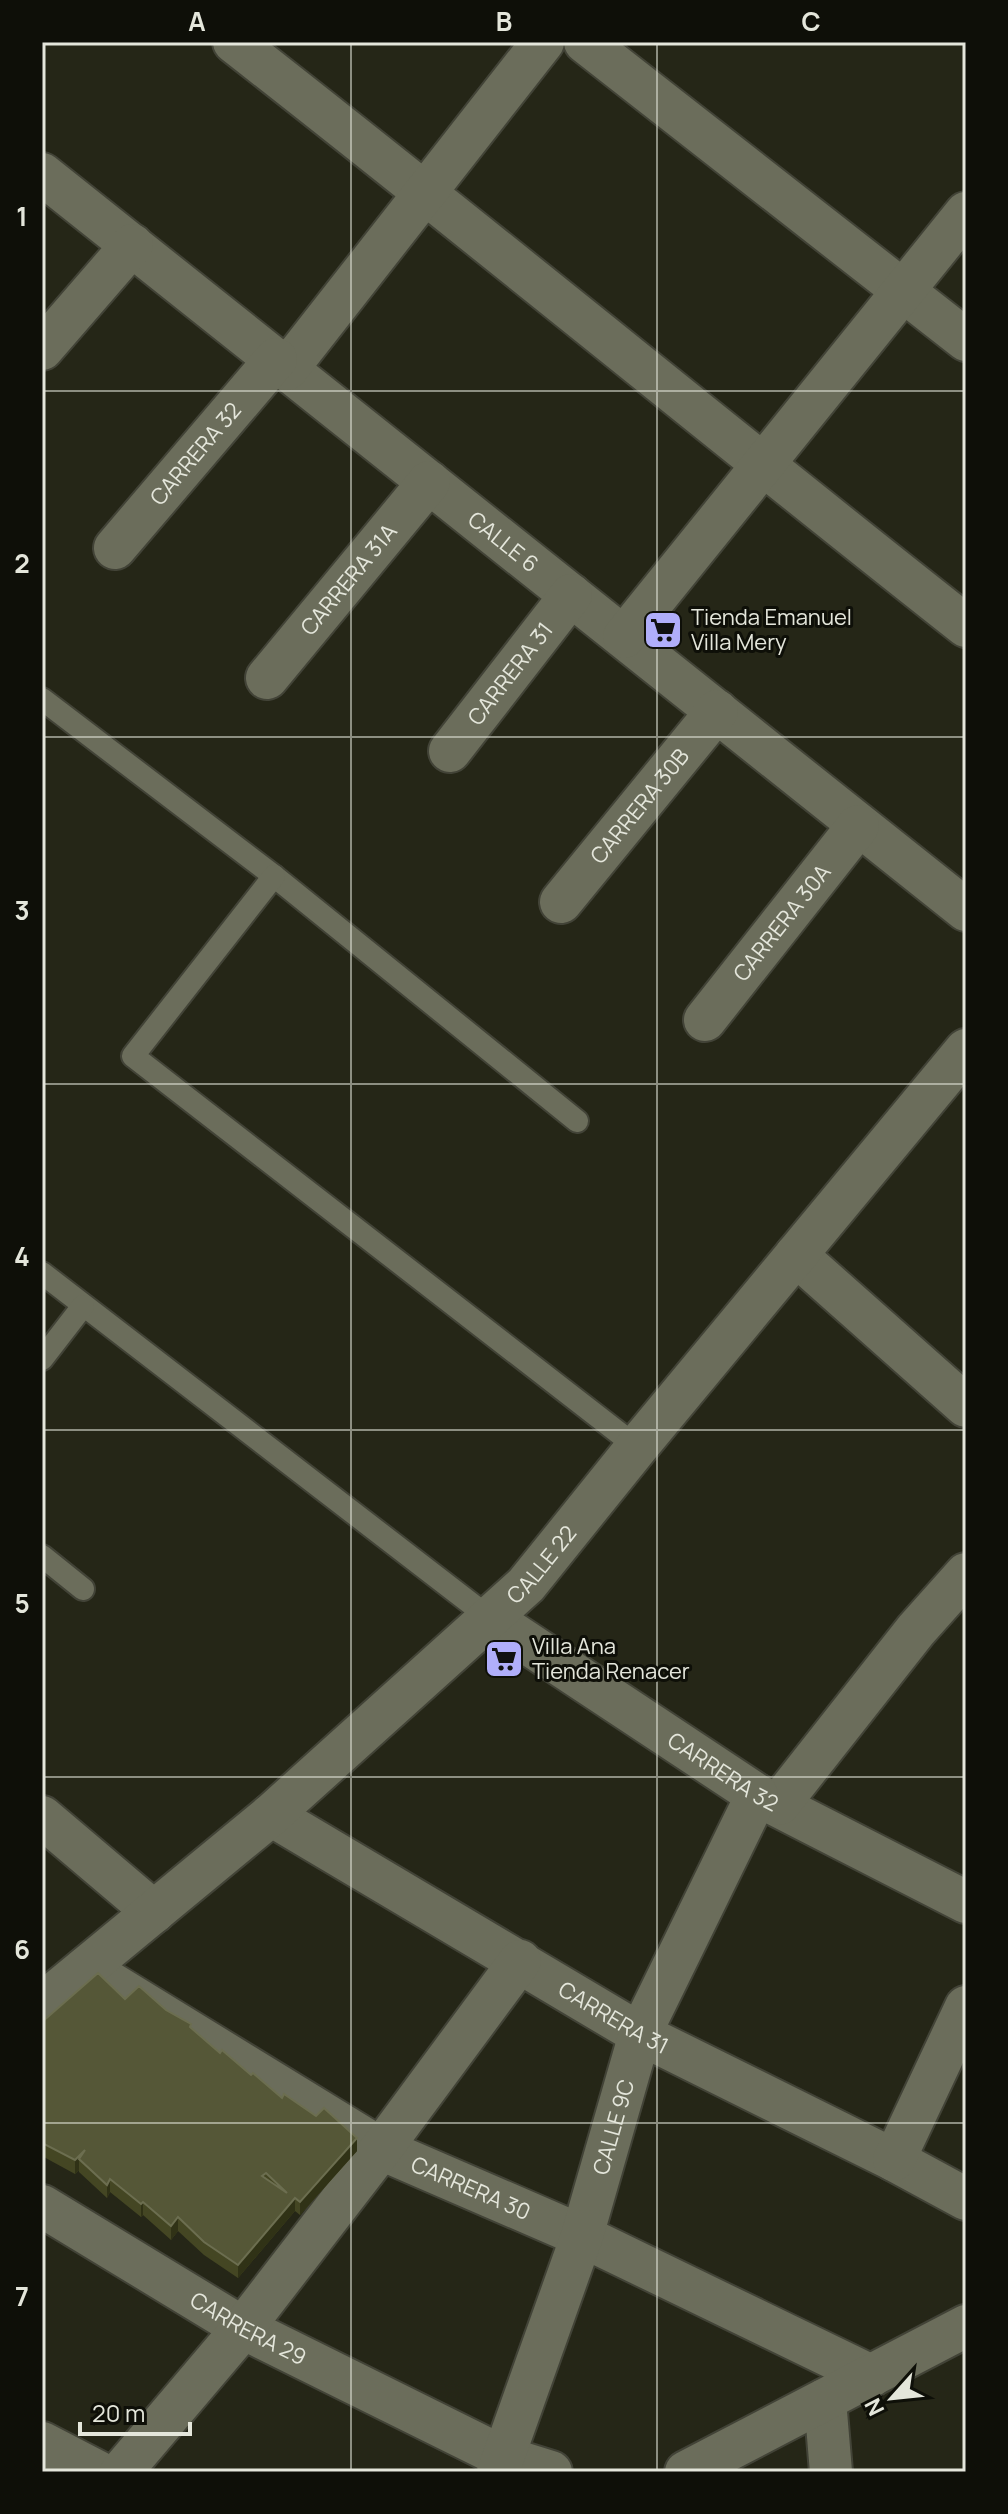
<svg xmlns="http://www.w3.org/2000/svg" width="1008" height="2514" viewBox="0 0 1008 2514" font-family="Manrope,sans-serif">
<rect width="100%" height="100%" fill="#252617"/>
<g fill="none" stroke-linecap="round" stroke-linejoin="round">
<defs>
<g id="service">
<polyline points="42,699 274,876 577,1121"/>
<polyline points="274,876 133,1056 637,1447"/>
<polyline points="42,1273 491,1619"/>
<polyline points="42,1359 83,1306"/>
<polyline points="42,1556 83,1589"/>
</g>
<g id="minor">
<path d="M234,42C480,234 721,433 966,626"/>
<polyline points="585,42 966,340"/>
<path id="s1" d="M42,174L966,910"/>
<polyline points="42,349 132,245"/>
<polyline points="287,369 543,42"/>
<path id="s2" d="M115,548L276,359"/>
<polyline points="624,637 966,213"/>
<path id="s3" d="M267,678L429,482"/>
<path id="s4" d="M450,751L571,595"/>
<path id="s5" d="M561,902L717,711"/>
<path id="s6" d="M705,1020L858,826"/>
<polyline points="796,1255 966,1406"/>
<path id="s7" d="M491,1619L757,1795L966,1902"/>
<polyline points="779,1804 916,1630 966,1574"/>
<path id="s8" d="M271,1815L640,2034L894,2160L966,2199"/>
<polyline points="42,1817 154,1912"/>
<path id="s9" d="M86,1968L381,2149L582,2236L871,2376"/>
<path id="s10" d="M42,2004L271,1815L526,1585L637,1447L966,1050"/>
<polyline points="894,2160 966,2007"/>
<path id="s11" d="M42,2206L243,2328L503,2457L551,2472"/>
<polyline points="825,2400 831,2472"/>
<polyline points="42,2443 98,2472"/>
<polyline points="121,2472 243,2328 381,2149 520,1961"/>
<path id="s12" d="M498,2472L582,2236L640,2034L757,1795"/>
<polyline points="686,2472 966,2326"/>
</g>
</defs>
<use href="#service" stroke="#424337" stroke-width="26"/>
<use href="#minor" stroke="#424337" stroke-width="46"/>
<use href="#service" stroke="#6b6d5b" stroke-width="22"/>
<use href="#minor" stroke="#6b6d5b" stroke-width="42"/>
</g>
<polygon fill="#444623" points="166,2010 191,2028 220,2053 357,2151 300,2215 295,2211 238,2278 204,2255 178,2231 171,2240 143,2215 141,2217 110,2192 107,2198 79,2172 79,2170 75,2174 42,2156 42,2022"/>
<g fill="#303216">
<polygon points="357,2138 357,2151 300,2215 300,2202"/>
<polygon points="85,2150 79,2159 79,2170 75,2174 75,2160"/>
<polygon points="110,2179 110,2192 107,2198 107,2185"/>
<polygon points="295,2198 295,2211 238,2278 238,2265"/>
<polygon points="143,2202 143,2215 141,2217 141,2204"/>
<polygon points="178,2217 178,2231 171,2240 171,2226"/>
</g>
<path fill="#555737" stroke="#6c6e50" stroke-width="2" fill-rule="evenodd" d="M98,1973L125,1999L139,1986L166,2010L191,2024L190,2027L220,2053L222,2050L251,2075L253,2073L282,2098L284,2094L316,2116L324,2108L357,2138L300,2202L295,2198L238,2265L204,2242L178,2217L171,2226L143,2202L141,2204L110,2179L107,2185L79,2159L85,2150L75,2160L42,2143V2022ZM266,2173L287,2193L262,2176Z"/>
<path fill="none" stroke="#e4e6db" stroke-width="2" stroke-opacity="0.55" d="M351,42V2472M657,42V2472M42,391H966M42,737H966M42,1084H966M42,1430H966M42,1777H966M42,2123H966"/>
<defs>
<symbol id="supermarket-square" viewBox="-11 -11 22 22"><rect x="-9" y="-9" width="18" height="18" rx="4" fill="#b0aefa" stroke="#0e0f08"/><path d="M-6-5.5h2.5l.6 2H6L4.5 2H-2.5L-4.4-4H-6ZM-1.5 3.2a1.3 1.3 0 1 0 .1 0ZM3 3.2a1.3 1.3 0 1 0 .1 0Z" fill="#111"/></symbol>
</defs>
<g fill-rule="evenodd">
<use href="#supermarket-square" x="641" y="608" width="44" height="44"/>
<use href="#supermarket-square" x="482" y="1637" width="44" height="44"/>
</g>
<g text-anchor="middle" stroke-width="6" stroke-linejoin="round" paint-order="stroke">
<g font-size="22" fill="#e4e6db" stroke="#0e0f08">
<text dy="8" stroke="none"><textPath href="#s2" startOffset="124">CARRERA 32</textPath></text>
<text dy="8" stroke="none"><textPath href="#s1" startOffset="590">CALLE 6</textPath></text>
<text dy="8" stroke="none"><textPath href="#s3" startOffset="128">CARRERA 31A</textPath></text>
<text dy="8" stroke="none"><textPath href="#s4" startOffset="98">CARRERA 31</textPath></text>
<text dy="8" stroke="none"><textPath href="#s5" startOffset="124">CARRERA 30B</textPath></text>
<text dy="8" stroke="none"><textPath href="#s6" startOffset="124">CARRERA 30A</textPath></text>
<text dy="8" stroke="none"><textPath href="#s10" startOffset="666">CALLE 22</textPath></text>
<text dy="8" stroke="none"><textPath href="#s7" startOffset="278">CARRERA 32</textPath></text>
<text dy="8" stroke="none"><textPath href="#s8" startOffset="398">CARRERA 31</textPath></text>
<text dy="8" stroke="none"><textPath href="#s12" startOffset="364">CALLE 9C</textPath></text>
<text dy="8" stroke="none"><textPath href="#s9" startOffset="444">CARRERA 30</textPath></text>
<text dy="8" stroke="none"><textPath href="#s11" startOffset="240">CARRERA 29</textPath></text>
</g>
<g font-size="22" fill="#e4e6db" stroke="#0e0f08" text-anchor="start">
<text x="691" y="625">Tienda Emanuel<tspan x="691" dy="25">Villa Mery</tspan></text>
<text x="532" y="1654">Villa Ana<tspan x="532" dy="25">Tienda Renacer</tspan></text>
</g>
</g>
<rect width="1008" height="2514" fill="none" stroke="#0e0f08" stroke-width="88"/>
<g transform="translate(892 2398) rotate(243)" stroke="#0e0f08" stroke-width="6" paint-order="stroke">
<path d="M0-6L14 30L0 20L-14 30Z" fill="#e4e6db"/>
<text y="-12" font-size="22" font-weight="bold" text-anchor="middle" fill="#e4e6db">N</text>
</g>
<path d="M80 2422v12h110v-12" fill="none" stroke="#e4e6db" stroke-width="4"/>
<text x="92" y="2422" font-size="24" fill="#e4e6db" stroke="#0e0f08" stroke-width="6" paint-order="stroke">20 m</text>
<rect x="44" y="44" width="920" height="2426" fill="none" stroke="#e4e6db" stroke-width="3"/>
<g font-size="26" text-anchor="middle" font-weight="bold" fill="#e4e6db">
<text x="197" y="31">A</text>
<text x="504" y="31">B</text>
<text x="811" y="31">C</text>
<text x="22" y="226">1</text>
<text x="22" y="573">2</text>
<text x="22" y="920">3</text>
<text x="22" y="1266">4</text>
<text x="22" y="1613">5</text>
<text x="22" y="1959">6</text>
<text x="22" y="2306">7</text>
</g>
</svg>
